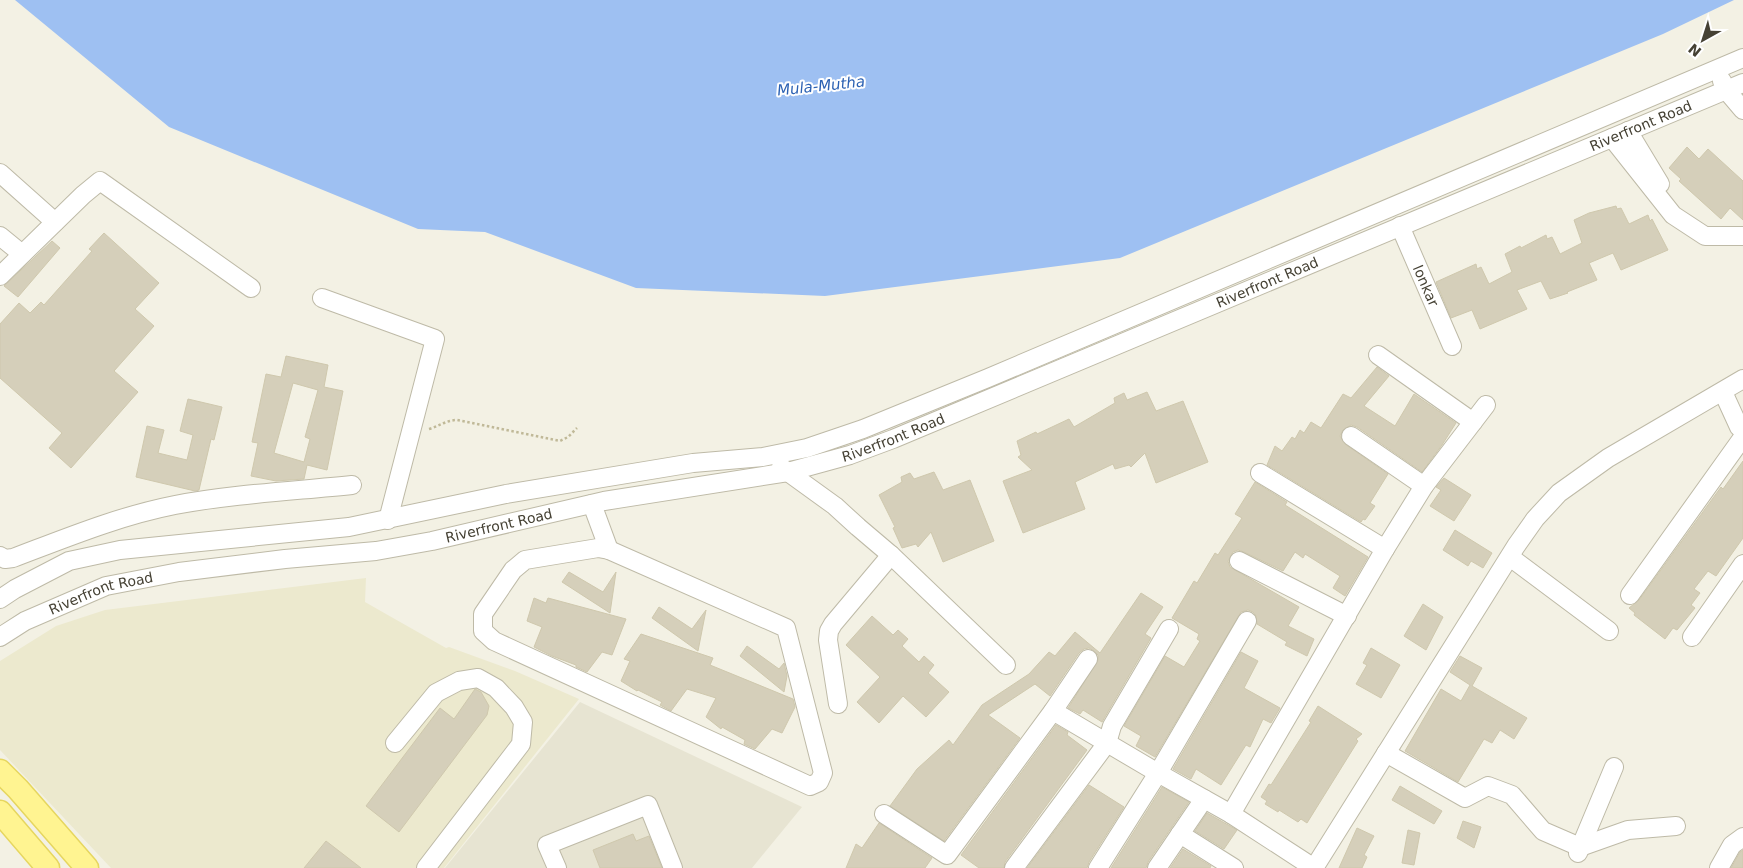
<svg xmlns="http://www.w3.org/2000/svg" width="1743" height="868" viewBox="0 0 1743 868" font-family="'DejaVu Sans',sans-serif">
<rect width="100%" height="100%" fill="#f3f1e4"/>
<polygon fill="#e7e4d2" points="580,702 802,807 752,868 445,868"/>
<polygon fill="#ece9ce" points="366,578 365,602 386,614 446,648 449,647 515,671 579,699 444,868 111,868 0,750 0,661 56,626 105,610"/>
<polygon fill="#9ec0f2" points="15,0 1734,0 1663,34 1120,258 825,296 636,288 485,232 418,229 169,127"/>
<g fill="#d5cfba" stroke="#cfc8ad" fill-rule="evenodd">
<polygon points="1687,147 1699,159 1708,149 1743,181 1743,220 1730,208 1721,219 1679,181 1681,179 1669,168"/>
<polygon points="1616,206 1617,209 1621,208 1629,224 1648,215 1650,221 1652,219 1668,250 1621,270 1613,253 1589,263 1597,280 1567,292 1568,293 1550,299 1541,281 1517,290 1527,309 1480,329 1472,310 1451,318 1436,282 1476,264 1477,269 1481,267 1489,284 1512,272 1505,254 1520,246 1521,248 1546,235 1547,239 1552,237 1560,254 1582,243 1574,220 1589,213"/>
<polygon points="104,233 159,283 135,309 154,326 114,371 138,392 71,468 49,448 62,433 0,378 0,324 19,303 30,313 41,302 44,305 92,251 89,249"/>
<polygon points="52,241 60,248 18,297 4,286"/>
<path d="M286,356L328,365L324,387L343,391L327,470L307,465L304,479L276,481L251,476L258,443L252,442L266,374L281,377ZM293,383L318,390L305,437L310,439L304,462L274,453Z"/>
<polygon points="1377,367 1389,376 1364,406 1395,426 1414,394 1456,423 1442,445 1422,472 1357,427 1351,425 1343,430 1340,436 1345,444 1388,474 1370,503 1375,506 1365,520 1363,519 1361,522 1267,465 1275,446 1282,451 1292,437 1295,439 1300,430 1304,433 1311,422 1321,428 1343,394 1351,398"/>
<polygon points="1147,392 1156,411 1183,401 1208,462 1156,483 1145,453 1131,467 1129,465 1115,469 1113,464 1075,482 1085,509 1023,533 1003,481 1032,470 1018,457 1021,455 1017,441 1036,432 1037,434 1069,419 1074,427 1115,403 1114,398 1124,393 1127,400"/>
<polygon points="188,399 222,407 214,440 211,439 199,490 195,491 136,477 147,426 164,430 158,453 187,460 193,435 180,431"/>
<polygon points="1743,461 1743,538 1716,576 1708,571 1694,589 1700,593 1691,605 1695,608 1677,630 1673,628 1665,639 1634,615 1635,613 1629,608 1639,600 1721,487 1723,489"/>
<polygon points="934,472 943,490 970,480 994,541 943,562 931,532 918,547 916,544 902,548 893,528 895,527 879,495 902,482 901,477 910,473 914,479"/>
<polygon points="1444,478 1471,495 1454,521 1430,506 1441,490 1436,487"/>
<polygon points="1255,482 1287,502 1285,505 1368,557 1345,596 1333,588 1340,576 1305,554 1303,558 1295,552 1283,571 1244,552 1238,550 1233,552 1228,561 1230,567 1299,607 1288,626 1314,639 1307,656 1285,645 1287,642 1257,624 1256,616 1253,612 1248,610 1241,612 1155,757 1136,746 1141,736 1124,726 1165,656 1184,667 1200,641 1197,639 1199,634 1172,618 1194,581 1197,583 1215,553 1218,555 1242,518 1235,514"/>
<polygon points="1455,530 1492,553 1483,568 1471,561 1468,566 1443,550"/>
<polygon points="569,572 603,592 616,572 610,613 562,582"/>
<polygon points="1141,593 1163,607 1145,634 1151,638 1102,722 1083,710 1080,714 1068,708 1098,660 1098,655 1094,651 1089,648 1084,649 1079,653 1050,696 1035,684 988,715 1020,738 944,841 890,806 917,769 949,740 953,745 982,705 1029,674 1049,652 1055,656 1075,632 1100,653"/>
<polygon points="534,598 546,603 548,598 626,619 612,655 602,652 587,672 576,667 576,665 552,656 534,647 542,627 527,621"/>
<polygon points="1423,604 1443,617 1426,650 1404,636"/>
<polygon points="659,607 692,629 706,610 698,651 652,618"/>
<polygon points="872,616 893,635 898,630 908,639 902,646 919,662 924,656 934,665 928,673 949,692 926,717 903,696 879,723 857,702 880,677 846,645"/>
<polygon points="641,634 713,658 710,665 793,699 795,707 782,733 772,729 755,749 744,744 745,740 722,727 721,729 706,717 716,698 687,689 671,711 660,705 662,702 638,690 637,691 621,681 630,661 624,659"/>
<polygon points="747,646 779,669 784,663 787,676 784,692 740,656"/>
<polygon points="1371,648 1400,665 1381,698 1356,684 1367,665 1363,663"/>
<polygon points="1241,652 1258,661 1244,688 1280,708 1271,723 1263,719 1250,747 1246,745 1221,785 1196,769 1191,779 1173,769"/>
<polygon points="1460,656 1482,668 1472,686 1527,718 1514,739 1500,730 1492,743 1484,739 1458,782 1405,751 1441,689 1461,701 1470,685 1450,672"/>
<polygon points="475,689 481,692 489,706 487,715 399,832 366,806 440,708 454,719"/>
<polygon points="1318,706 1362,734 1356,739 1358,741 1307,823 1301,819 1298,822 1279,810 1278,812 1265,804 1267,801 1261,797 1269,784 1271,785 1311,722 1309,721"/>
<polygon points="1056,725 1068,732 1067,735 1087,750 1005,862 1004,868 979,868 961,855"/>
<polygon points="1089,785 1124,807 1089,862 1087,868 1027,868"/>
<polygon points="1400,786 1442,811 1434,824 1392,800"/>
<polygon points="1162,787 1189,802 1148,862 1146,868 1111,868"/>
<polygon points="1207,813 1237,830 1224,849 1195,831"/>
<polygon points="1463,821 1481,827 1474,848 1457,838"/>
<polygon points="879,823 932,858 925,868 846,868 856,844 862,848"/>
<polygon points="1357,828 1374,836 1364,855 1367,857 1362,868 1339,868"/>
<polygon points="1408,830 1420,833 1414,865 1402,863"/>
<polygon points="633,834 636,841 649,836 662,868 600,868 593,850"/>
<polygon points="326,841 361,868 304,868"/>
<polygon points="1183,849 1211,866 1210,868 1170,868"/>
<polygon points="1743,850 1743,868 1731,868 1740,852"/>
</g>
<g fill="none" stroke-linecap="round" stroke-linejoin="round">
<defs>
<g id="minor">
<polyline points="1722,81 1726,90 1743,110"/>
<polyline points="1628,131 1660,184"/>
<polyline points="1612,138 1673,215 1705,236 1743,236"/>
<polyline points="0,173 55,222"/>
<path id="s1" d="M1400,226L1452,346"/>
<polyline points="0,236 22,254"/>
<polyline points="0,276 83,195 100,181 251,288"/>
<polyline points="322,298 435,339 388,520"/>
<polyline points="1378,355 1473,422"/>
<polyline points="1723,392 1739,427 1743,431"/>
<polyline points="1351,436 1424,486"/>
<polyline points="781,467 835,506 858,527 891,555 1006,665"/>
<polyline points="1260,473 1385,549"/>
<polyline points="592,504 609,550"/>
<polygon points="598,548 609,550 786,628 823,773 819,782 810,786 494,641 483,631 483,614 513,570 525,560"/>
<path d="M0,556L5,559L13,558C66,538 119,516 175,505C233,494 294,491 352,485"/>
<polyline points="1510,557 1609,631"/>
<polyline points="1239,561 1347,616"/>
<polyline points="1630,595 1743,437"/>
<polyline points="0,599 15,589 69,561 120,550 349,527 506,494 693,463 763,457 807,448 863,429 988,378 1743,58"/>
<path id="s2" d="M0,637L25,621L106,586L179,572L285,559L376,551L432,541L604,501L788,472L850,455L893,439L1743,83"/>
<polyline points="1692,637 1743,564"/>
<polyline points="838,704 828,640 829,631 833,624 891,555"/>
<polyline points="1053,711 1158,773 1231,814 1314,868"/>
<polyline points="395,743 436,693 459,681 478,678 496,688 514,707 523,722 521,744 426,868"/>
<polyline points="1386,753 1465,798 1488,786 1512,795 1543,831 1580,847 1628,830 1676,826"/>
<polyline points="884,814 947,855 1053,711 1088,659"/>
<polyline points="1231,814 1385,549 1424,486 1486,405"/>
<polyline points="1180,834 1234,868"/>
<polyline points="1578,853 1614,767"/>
<polyline points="557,868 547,845 648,805 673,868"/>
<polyline points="1014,868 1107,743 1112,726 1169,629"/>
<polyline points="1098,868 1158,773 1247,621"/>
<polyline points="1157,868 1204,799"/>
<polyline points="1314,868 1516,546 1535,519 1559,493 1608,458 1743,379"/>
<polyline points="1719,868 1732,845 1743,837"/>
</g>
<g id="major">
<polyline points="0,771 18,789 87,868"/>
<polyline points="0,812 48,868"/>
</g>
</defs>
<use href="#minor" stroke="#bebaa7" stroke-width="20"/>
<use href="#major" stroke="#e6d65f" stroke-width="25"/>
<path stroke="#c0b998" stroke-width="2.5" stroke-dasharray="2.5 2.5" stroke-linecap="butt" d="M429,429C439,426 447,420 457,420L560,441L568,437L577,428"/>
<use href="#minor" stroke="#fff" stroke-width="18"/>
<use href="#major" stroke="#fff491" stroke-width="22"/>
</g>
<g text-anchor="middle" stroke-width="4" stroke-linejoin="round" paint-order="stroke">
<g font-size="14" fill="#454134" stroke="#fff">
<text dy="5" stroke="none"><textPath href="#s2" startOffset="1731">Riverfront Road</textPath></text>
<text dy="5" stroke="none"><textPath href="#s2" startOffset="1326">Riverfront Road</textPath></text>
<text dy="5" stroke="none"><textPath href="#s1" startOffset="65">lonkar</textPath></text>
<text dy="5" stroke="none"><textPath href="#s2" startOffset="921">Riverfront Road</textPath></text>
<text dy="5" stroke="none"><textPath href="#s2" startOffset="516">Riverfront Road</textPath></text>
<text dy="5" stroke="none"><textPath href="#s2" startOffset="111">Riverfront Road</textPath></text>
</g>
<g font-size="15" font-style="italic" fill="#2b61b3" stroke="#fff">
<text transform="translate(821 86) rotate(-6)" y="5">Mula-Mutha</text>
</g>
</g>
<g transform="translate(1703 40) rotate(219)" stroke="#ffffff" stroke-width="4" paint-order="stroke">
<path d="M0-4L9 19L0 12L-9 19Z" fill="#454134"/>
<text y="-8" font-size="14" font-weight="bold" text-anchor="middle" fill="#454134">N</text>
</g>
</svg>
